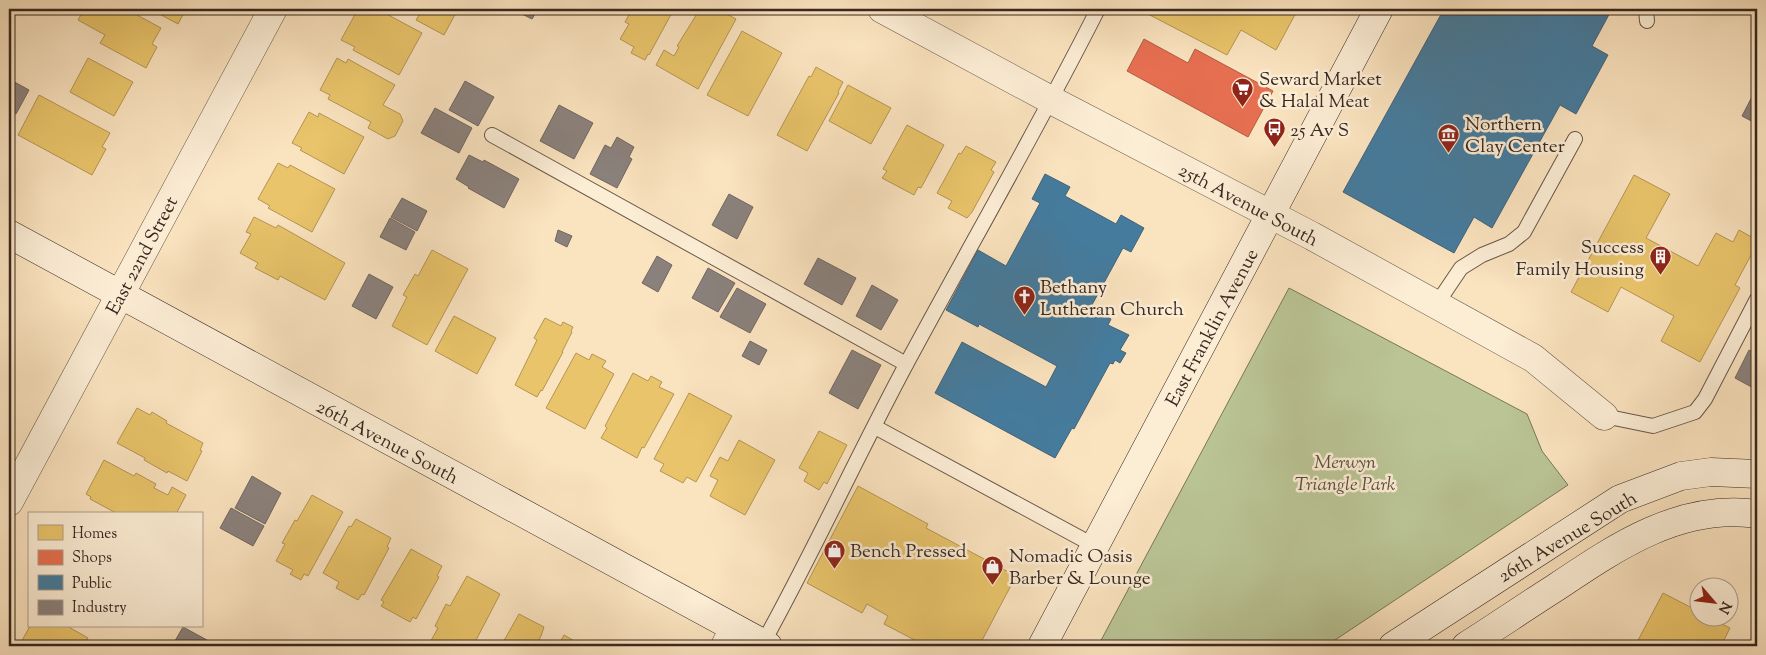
<svg xmlns="http://www.w3.org/2000/svg" width="1766" height="655" viewBox="0 0 1766 655" font-family="'Sorts Mill Goudy',serif">
<rect width="100%" height="100%" fill="#fae3bf"/>
<filter id="stains"><feTurbulence type="fractalNoise" baseFrequency=".004" numOctaves="4"/><feColorMatrix values="0 0 0 0 .2 0 0 0 0 .09 0 0 0 0 .02 0 0 0 .5 -.17"/></filter>
<radialGradient id="worn" r=".72"><stop offset=".6" stop-color="#630" stop-opacity="0"/><stop offset="1" stop-color="#630" stop-opacity=".3"/></radialGradient>
<polygon fill="#bac495" stroke="#79765b" points="1289,288 1527,414 1542,451 1568,485 1326,646 1098,646"/>
<g fill="#e9c46a" stroke="#b49554">
<polygon points="84,9 129,9 138,13 137,15 161,28 152,44 157,47 146,68 100,43 105,35 78,20"/>
<polygon points="150,9 186,9 178,24"/>
<polygon points="358,9 368,9 374,12 377,9 422,33 399,75 353,50 355,47 341,40"/>
<polygon points="415,9 458,9 444,35 416,20 421,12"/>
<polygon points="632,9 674,9 649,55 648,54 645,60 631,53 634,47 620,39 629,24 625,22"/>
<polygon points="700,9 717,9 736,19 698,89 656,65 664,50 674,56 679,47 677,46"/>
<polygon points="1143,9 1298,9 1276,50 1241,30 1227,55 1142,11"/>
<polygon points="742,31 782,53 748,116 707,95"/>
<polygon points="88,58 133,82 114,116 70,92"/>
<polygon points="337,58 346,63 348,59 395,85 383,105 400,114 403,121 395,136 388,139 368,128 371,122 328,99 330,95 320,90"/>
<polygon points="816,67 843,82 838,92 839,93 807,151 777,135 809,76 811,77"/>
<polygon points="848,85 891,108 871,144 829,121"/>
<polygon points="39,95 110,133 102,147 106,149 92,175 18,135"/>
<polygon points="309,112 318,117 319,113 364,137 344,174 300,150 302,148 292,143"/>
<polygon points="907,125 944,145 921,188 918,187 914,195 882,178 887,171 883,169"/>
<polygon points="966,146 996,162 991,170 994,172 972,212 967,218 948,208 952,201 937,193 959,153 961,154"/>
<polygon points="278,163 288,168 290,165 335,189 312,232 268,208 270,206 258,199"/>
<polygon points="1634,175 1670,194 1646,238 1698,266 1716,233 1733,242 1739,230 1757,240 1757,244 1735,285 1740,288 1700,362 1661,341 1674,316 1621,287 1608,312 1571,292"/>
<polygon points="254,217 276,228 278,225 345,263 325,300 280,276 278,280 255,268 258,263 240,253 251,234 246,232"/>
<polygon points="432,250 468,269 427,345 392,326 407,297 403,295 415,274 418,276"/>
<polygon points="454,316 496,338 477,374 435,351"/>
<polygon points="545,318 561,326 563,322 573,327 571,331 572,332 562,352 563,352 542,391 541,390 537,397 515,385 537,340 534,338"/>
<polygon points="576,353 589,360 592,354 606,361 602,367 614,374 585,429 546,408"/>
<polygon points="633,373 648,381 651,376 662,382 659,387 674,394 644,448 642,447 637,458 601,438 607,428 605,426"/>
<polygon points="689,393 732,416 696,482 687,477 683,483 660,471 664,464 654,459"/>
<polygon points="137,408 150,415 152,412 167,421 166,423 203,443 200,450 202,451 187,481 168,471 167,473 144,460 145,458 117,443"/>
<polygon points="819,431 847,445 827,484 824,482 819,490 804,481 808,473 799,468"/>
<polygon points="739,440 775,460 745,515 710,496 718,480 710,476 720,457 728,461"/>
<polygon points="104,460 134,476 136,473 156,484 154,488 168,495 172,487 186,495 176,514 118,514 90,499 91,497 86,494"/>
<polygon points="858,486 928,524 926,528 1016,576 979,646 926,646 884,624 888,616 867,604 862,613 807,583"/>
<polygon points="312,495 343,512 308,576 304,574 301,580 290,574 293,570 276,561 285,544 282,543 295,520 297,521"/>
<polygon points="356,519 391,538 387,547 389,548 364,595 362,594 358,600 336,588 339,582 323,573 349,526 351,527"/>
<polygon points="411,549 442,566 437,576 439,577 416,619 413,617 410,622 381,606 384,602 381,600"/>
<polygon points="467,576 500,594 473,646 428,646 438,628 435,626 446,604 450,606"/>
<polygon points="1663,593 1698,611 1698,618 1710,618 1730,628 1721,646 1635,646"/>
<polygon points="519,614 544,627 541,636 536,646 501,646"/>
<polygon points="30,626 67,626 88,638 84,646 19,646"/>
<polygon points="564,635 583,646 558,646"/>
</g>
<polygon fill="#e76f51" stroke="#b25a43" points="1144,39 1188,63 1195,49 1273,91 1248,137 1127,71"/>
<g fill="#457b9d" stroke="#416278">
<polygon points="1444,9 1612,9 1592,46 1608,55 1576,114 1560,105 1492,228 1474,217 1454,253 1343,192"/>
<polygon points="1045,174 1070,187 1065,196 1116,224 1121,215 1144,228 1131,252 1123,248 1087,314 1095,318 1098,312 1111,319 1108,325 1129,335 1120,350 1126,353 1120,363 1115,360 1113,364 1110,363 1074,429 1072,428 1055,458 935,393 962,342 1046,387 1057,366 979,324 978,327 946,310 978,250 1006,266 1040,203 1032,199"/>
</g>
<g fill="#8a817c" stroke="#716661">
<polygon points="512,9 538,9 532,19"/>
<polygon points="9,79 29,90 16,114 12,111 9,117"/>
<polygon points="465,81 494,97 478,126 449,110"/>
<polygon points="1755,91 1757,93 1757,124 1742,116"/>
<polygon points="559,105 593,123 574,159 540,141"/>
<polygon points="435,108 472,128 459,153 421,133"/>
<polygon points="617,137 634,147 629,157 632,159 617,188 590,174 605,145 611,148"/>
<polygon points="469,155 483,162 484,160 519,179 504,208 468,188 469,187 456,179"/>
<polygon points="729,194 753,207 737,239 712,225"/>
<polygon points="402,198 427,211 417,231 391,217"/>
<polygon points="390,218 415,232 406,250 380,237"/>
<polygon points="558,230 572,236 567,247 555,241"/>
<polygon points="657,256 672,265 658,292 642,283"/>
<polygon points="818,258 856,278 842,305 804,284"/>
<polygon points="708,268 735,283 718,312 692,298"/>
<polygon points="369,274 393,287 376,319 352,306"/>
<polygon points="872,285 898,300 881,330 856,316"/>
<polygon points="737,288 766,304 750,333 720,317"/>
<polygon points="750,341 767,350 759,365 742,356"/>
<polygon points="852,350 881,365 858,409 829,393"/>
<polygon points="1749,350 1757,354 1757,390 1735,378"/>
<polygon points="252,476 281,493 265,524 235,508"/>
<polygon points="231,508 264,526 253,546 220,528"/>
<polygon points="183,627 207,640 204,646 172,646"/>
</g>
<g fill="none" stroke-linecap="round" stroke-linejoin="round">
<defs>
<g id="lane">
<polyline points="1646,9 1647,21"/>
<polyline points="492,135 906,364"/>
<polyline points="1436,305 1461,268 1482,255 1509,244 1524,232 1575,139"/>
<polyline points="1604,416 1653,426 1695,412 1705,399 1757,299"/>
<polyline points="875,427 1095,546"/>
<path d="M763,643C814,551 858,454 908,361C971,244 1038,128 1098,9"/>
</g>
<g id="street">
<polyline points="882,9 1051,100 1312,236 1533,358 1604,416"/>
<polyline points="9,502 273,9"/>
<polyline points="725,646 734,628"/>
</g>
<g id="secondary">
<polyline points="9,234 768,646"/>
<polyline points="1042,646 1379,9"/>
<polyline points="1393,646 1620,499 1681,476 1711,472 1757,474"/>
<path d="M1466,646C1496,627 1525,607 1555,588C1616,547 1680,503 1757,514"/>
</g>
</defs>
<use href="#lane" stroke="#685748" stroke-width="16"/>
<use href="#street" stroke="#685748" stroke-width="29"/>
<use href="#secondary" stroke="#382821" stroke-width="29"/>
<use href="#lane" stroke="#fcedd5" stroke-width="14"/>
<use href="#street" stroke="#fcedd5" stroke-width="28"/>
<use href="#secondary" stroke="#fcedd5" stroke-width="28"/>
</g>
<defs>
<symbol id="supermarket-pin" viewBox="-11 -11 22 30"><path d="M0 17L-7.5 6A9.5 9.5 0 1 1 7.5 6Z" fill="#8f2418" stroke="#fcedd5"/><path d="M-6-5.5h2.5l.6 2H6L4.5 2H-2.5L-4.4-4H-6ZM-1.5 3.2a1.3 1.3 0 1 0 .1 0ZM3 3.2a1.3 1.3 0 1 0 .1 0Z" fill="#fff"/></symbol>
<symbol id="bus-pin" viewBox="-11 -11 22 30"><path d="M0 17L-7.5 6A9.5 9.5 0 1 1 7.5 6Z" fill="#8f2418" stroke="#fcedd5"/><path d="M-5-6H5V4H4V6H2V4H-2V6H-4V4H-5ZM-3.5-4V0h7V-4ZM-3.5 1.2v1.5H-2V1.2ZM2 1.2v1.5H3.5V1.2Z" fill="#fff"/></symbol>
<symbol id="museum-pin" viewBox="-11 -11 22 30"><path d="M0 17L-7.5 6A9.5 9.5 0 1 1 7.5 6Z" fill="#8f2418" stroke="#fcedd5"/><path d="M0-6L6-3V-2H-6V-3ZM-5-1h2V3h-2ZM-1-1h2V3h-2ZM3-1h2V3H3ZM-6 4H6V6H-6Z" fill="#fff"/></symbol>
<symbol id="building-pin" viewBox="-11 -11 22 30"><path d="M0 17L-7.5 6A9.5 9.5 0 1 1 7.5 6Z" fill="#8f2418" stroke="#fcedd5"/><path d="M-4-6H4V6H1V3H-1V6H-4ZM-2.5-4.3h1.7v1.8h-1.7ZM.8-4.3h1.7v1.8H.8ZM-2.5-1h1.7V.8h-1.7ZM.8-1h1.7V.8H.8Z" fill="#fff"/></symbol>
<symbol id="church-pin" viewBox="-11 -11 22 30"><path d="M0 17L-7.5 6A9.5 9.5 0 1 1 7.5 6Z" fill="#8f2418" stroke="#fcedd5"/><path d="M-1.2-6h2.4v3.5h3.3v2.4h-3.3V6h-2.4V-.1h-3.3v-2.4h3.3Z" fill="#fff"/></symbol>
<symbol id="shop-pin" viewBox="-11 -11 22 30"><path d="M0 17L-7.5 6A9.5 9.5 0 1 1 7.5 6Z" fill="#8f2418" stroke="#fcedd5"/><path d="M-5-2.5h2.3a2.7 3.5 0 0 1 5.4 0H5L5.5 6h-11ZM-1.5-2.5h3a1.5 2.3 0 0 0-3 0Z" fill="#fff"/></symbol>
</defs>
<g fill-rule="evenodd">
<use href="#supermarket-pin" x="1230" y="76" width="25" height="34"/>
<use href="#bus-pin" x="1262" y="116" width="25" height="34"/>
<use href="#museum-pin" x="1436" y="122" width="25" height="34"/>
<use href="#building-pin" x="1648" y="244" width="25" height="34"/>
<use href="#church-pin" x="1012" y="284" width="25" height="34"/>
<use href="#shop-pin" x="822" y="538" width="25" height="34"/>
<use href="#shop-pin" x="980" y="554" width="25" height="34"/>
</g>
<g text-anchor="middle" stroke-width="5" stroke-linejoin="round" paint-order="stroke">
<g font-size="19" fill="#382821" stroke="#fcedd5" text-anchor="start">
<text x="1259" y="85">Seward Market<tspan x="1259" dy="22">&amp; Halal Meat</tspan></text>
<text x="1465" y="130">Northern<tspan x="1465" dy="22">Clay Center</tspan></text>
<text x="1290" y="136">25 Av S</text>
<text x="1644" y="253" text-anchor="end">Success<tspan x="1644" dy="22">Family Housing</tspan></text>
<text x="1040" y="293">Bethany<tspan x="1040" dy="22">Lutheran Church</tspan></text>
<text x="850" y="557">Bench Pressed</text>
<text x="1009" y="562">Nomadic Oasis<tspan x="1009" dy="22">Barber &amp; Lounge</tspan></text>
</g>
<g font-size="19" fill="#382821" stroke="#fcedd5">
<text transform="translate(1249 204) rotate(28)" y="7">25th Avenue South</text>
<text transform="translate(141 255) rotate(-62)" y="7">East 22nd Street</text>
<text transform="translate(1211 327) rotate(-62)" y="7">East Franklin Avenue</text>
<text transform="translate(388 441) rotate(28)" y="7">26th Avenue South</text>
<text transform="translate(1567 536) rotate(-31)" y="7">26th Avenue South</text>
</g>
<g font-size="19" font-style="italic" fill="#584f3e" stroke="#fcedd5">
<text x="1345" y="468">Merwyn<tspan x="1345" dy="22">Triangle Park</tspan></text>
</g>
</g>
<rect width="1766" height="655" fill="none" stroke="#fae3bf" stroke-width="30"/>
<rect x="10" y="10" width="1746" height="635" fill="none" stroke="#382821" stroke-width="2.5"/>
<rect x="15" y="15" width="1736" height="625" fill="none" stroke="#382821"/>
<rect x="28" y="512" width="175" height="115" fill="#fcedd5" stroke="#ae9e8d"/>
<rect x="38" y="525" width="25" height="15" fill="#e9c46a" stroke="#ae9e8d"/>
<text x="72" y="538" font-size="15" fill="#382821">Homes</text>
<rect x="38" y="550" width="25" height="15" fill="#e76f51" stroke="#ae9e8d"/>
<text x="72" y="562" font-size="15" fill="#382821">Shops</text>
<rect x="38" y="575" width="25" height="15" fill="#457b9d" stroke="#ae9e8d"/>
<text x="72" y="588" font-size="15" fill="#382821">Public</text>
<rect x="38" y="600" width="25" height="15" fill="#8a817c" stroke="#ae9e8d"/>
<text x="72" y="612" font-size="15" fill="#382821">Industry</text>
<g transform="translate(1714 602) rotate(118)"><circle r="24" fill="#fcedd5" stroke="#ae9e8d"/>
<path d="M0-4L9 19L0 12L-9 19Z" fill="#8f2418"/>
<text y="-8" font-size="14" font-weight="bold" text-anchor="middle" fill="#382821">N</text>
</g>
<rect width="100%" height="100%" filter="url(#stains)"/>
<rect width="100%" height="100%" fill="url(#worn)"/>
</svg>
